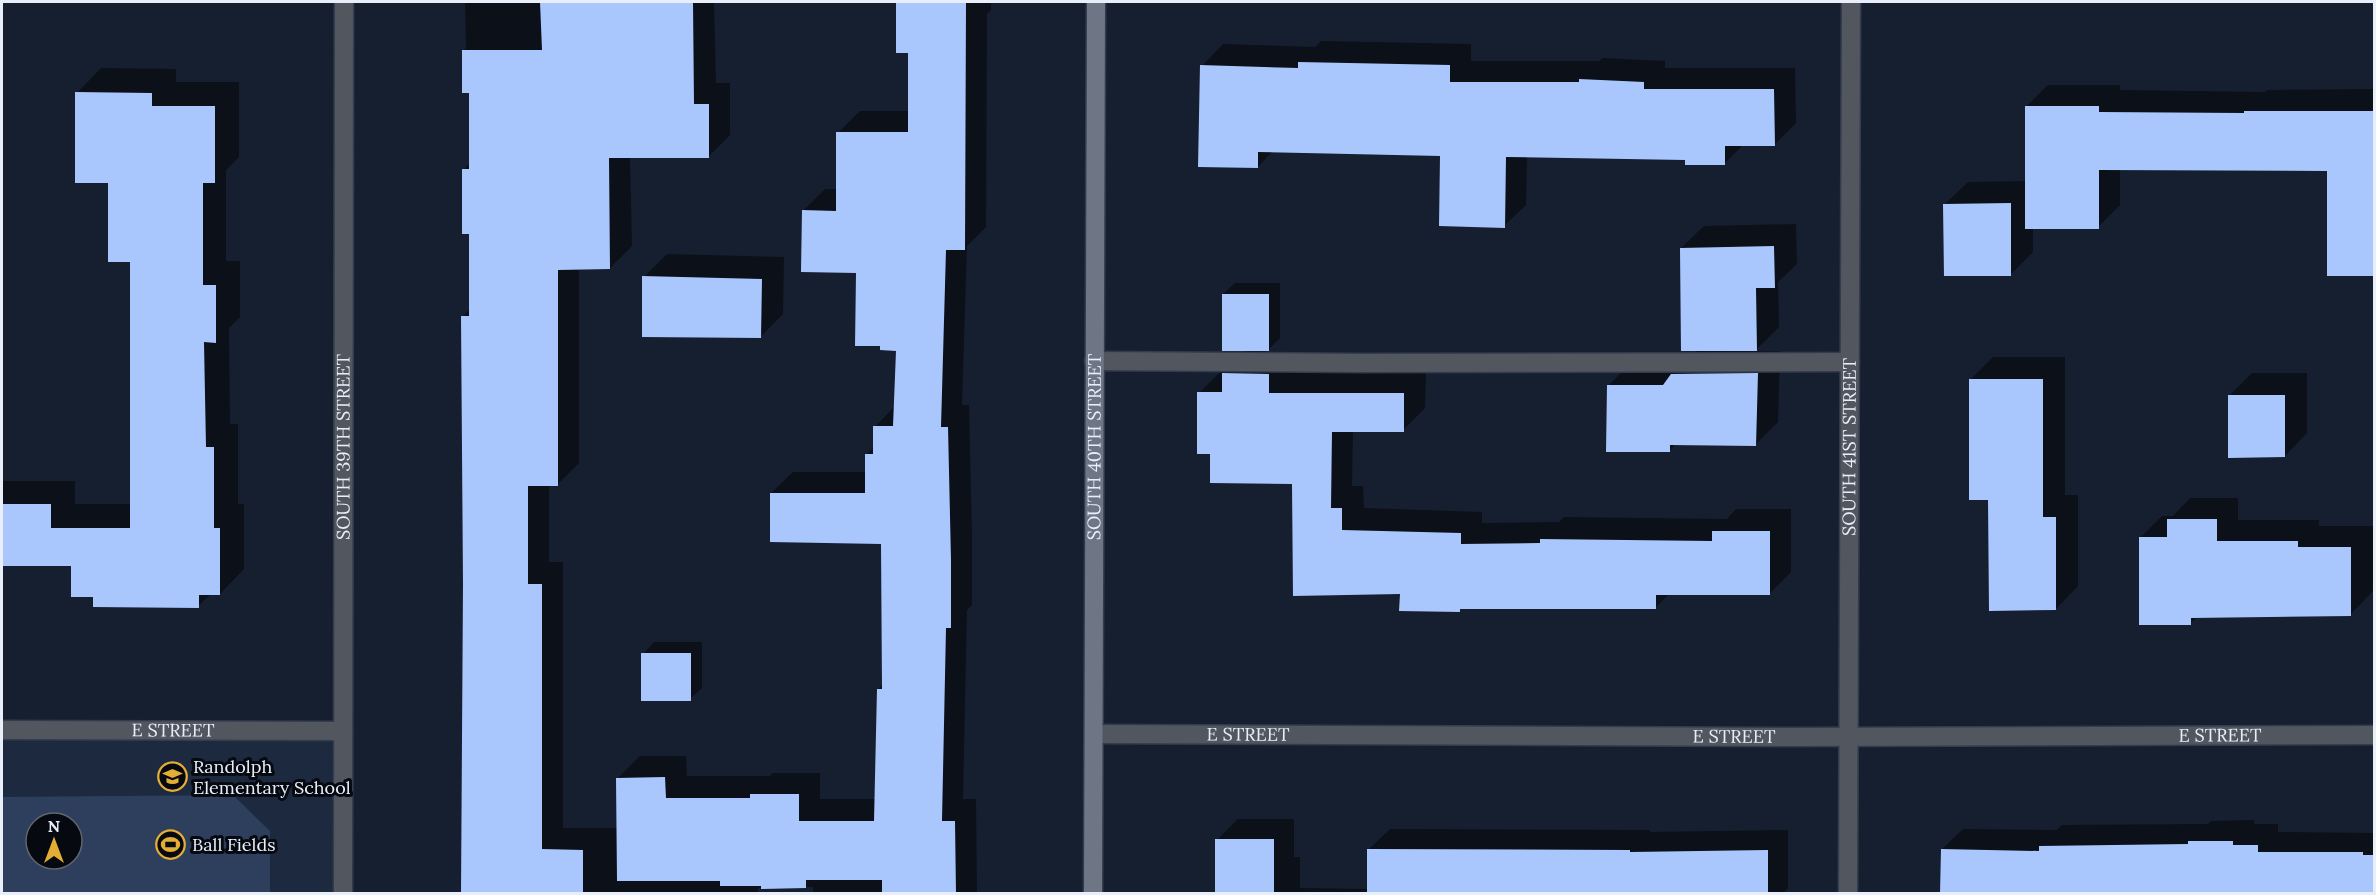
<svg xmlns="http://www.w3.org/2000/svg" width="2376" height="895" viewBox="0 0 2376 895" font-family="Lora,serif">
<rect width="100%" height="100%" fill="#161f30"/>
<path fill="#1d293f" fill-rule="evenodd" d="M2,730L343,731V893L2,894ZM36,823H72V859H36Z"/>
<path fill="#2e3f5d" fill-rule="evenodd" d="M233,795L270,831V893H2V797ZM36,823H72V859H36Z"/>
<g fill="#0007">
<polygon points="465,2 714,2 716,83 730,83 730,135 708,157 630,157 632,246 610,268 579,268 579,463 557,485 549,485 549,562 563,562 563,828 618,828 618,778 640,756 686,756 687,776 770,776 773,773 820,773 820,799 876,799 878,689 883,684 882,542 771,493 793,472 866,472 866,455 875,446 875,427 895,406 898,349 857,272 803,211 825,189 838,189 838,133 860,111 909,111 909,51 898,51 898,2 991,2 991,10 987,14 986,227 967,246 962,405 969,405 972,537 972,605 967,610 963,799 976,799 977,894 813,894 813,887 758,888 758,894 462,894 465,584 463,317 470,309 470,233 463,170 470,163 470,92 463,51 466,48"/>
<polygon points="1321,41 1471,44 1471,61 1599,61 1603,58 1665,61 1665,68 1795,68 1796,123 1774,145 1743,145 1724,164 1686,158 1527,156 1526,205 1504,226 1442,154 1273,151 1258,167 1202,66 1223,44 1315,47"/>
<polygon points="101,68 176,69 176,82 239,82 239,157 226,170 226,261 240,261 240,317 229,328 230,424 238,424 238,504 244,504 244,569 220,594 211,594 198,606 95,595 72,565 2,565 2,481 75,481 75,504 131,504 132,261 110,182 77,93"/>
<polygon points="2048,85 2120,85 2120,90 2265,92 2267,90 2374,89 2374,275 2329,275 2329,169 2120,169 2120,205 2098,227 2033,227 2033,252 2011,274 1945,204 1968,182 2026,181 2026,107"/>
<polygon points="1796,224 1797,264 1778,282 1779,327 1755,351 1780,351 1778,422 1756,444 1677,443 1669,451 1609,385 1631,363 1683,363 1697,350 1681,248 1704,226"/>
<polygon points="667,254 784,257 783,314 760,337 644,277"/>
<polygon points="1235,283 1280,283 1280,338 1266,352 1290,352 1290,371 1426,372 1425,408 1403,430 1353,430 1352,486 1363,486 1364,508 1482,512 1482,523 1559,522 1564,517 1727,519 1736,509 1791,509 1791,572 1769,594 1669,594 1655,608 1461,608 1459,610 1401,593 1293,482 1212,453 1199,393 1221,371 1227,371 1248,349 1223,294"/>
<polygon points="1993,357 2065,357 2065,495 2078,495 2078,586 2056,609 1990,499 1970,380"/>
<polygon points="2252,373 2307,373 2307,433 2285,456 2229,396"/>
<polygon points="2190,498 2238,498 2238,520 2319,520 2319,526 2374,526 2374,590 2351,614 2198,616 2190,624 2141,537 2162,516 2173,516"/>
<polygon points="654,642 702,642 702,688 690,699 643,654"/>
<polygon points="1238,819 1294,819 1294,857 1300,857 1300,888 1368,889 1369,849 1390,829 1650,830 1650,832 1788,830 1788,888 1782,894 1217,894 1217,840"/>
<polygon points="2254,820 2254,824 2278,824 2278,832 2374,833 2374,894 1942,894 1942,849 1963,829 2057,830 2062,825 2208,824 2211,821"/>
</g>
<g fill="#aac7fd">
<polygon points="540,2 693,2 694,104 709,104 709,158 609,158 610,269 558,270 558,486 528,486 528,584 542,584 542,849 583,850 583,894 461,894 463,584 461,316 469,316 469,234 462,234 462,169 469,169 469,93 462,93 462,50 542,50"/>
<polygon points="896,2 966,2 965,250 946,250 941,427 948,427 951,560 951,628 946,628 942,821 955,821 956,894 882,894 882,880 806,880 806,888 761,889 761,886 720,886 720,881 617,881 616,778 665,777 666,798 750,798 750,794 799,794 799,821 874,821 877,689 882,689 881,544 770,542 770,493 865,493 865,454 873,454 873,426 893,426 896,351 880,350 880,346 855,346 856,273 801,272 802,210 836,211 836,132 908,132 908,53 896,53"/>
<polygon points="1298,62 1450,65 1450,82 1579,82 1579,79 1644,82 1644,89 1774,89 1775,146 1725,146 1725,165 1685,165 1685,160 1506,157 1505,228 1439,226 1440,156 1258,152 1258,168 1198,167 1200,65 1298,68"/>
<polygon points="75,92 152,93 152,106 215,106 215,183 203,183 203,285 216,285 216,343 204,342 206,447 214,447 214,528 220,528 220,595 199,595 199,608 93,607 93,597 71,597 71,566 2,566 2,504 51,504 51,528 130,528 130,262 108,262 108,183 75,183"/>
<polygon points="2025,106 2099,106 2099,112 2244,113 2244,111 2374,111 2374,276 2327,276 2327,171 2099,170 2099,229 2025,229"/>
<polygon points="2011,203 2011,276 1944,276 1943,204"/>
<polygon points="1774,246 1775,288 1756,288 1757,351 1681,351 1680,248"/>
<polygon points="642,276 762,279 761,338 642,337"/>
<rect x="1222" y="294" width="47" height="57"/>
<polygon points="1222,373 1269,374 1269,393 1404,393 1404,432 1332,432 1331,508 1342,508 1342,530 1461,533 1461,544 1540,543 1540,539 1712,541 1712,531 1770,531 1770,595 1656,595 1656,609 1460,609 1460,612 1399,611 1400,594 1293,596 1292,484 1210,483 1210,454 1197,454 1197,392 1222,392"/>
<polygon points="1758,373 1756,446 1670,445 1670,452 1606,452 1607,385 1663,385 1671,374"/>
<polygon points="1969,379 2043,379 2043,517 2056,517 2056,610 1989,611 1988,500 1969,500"/>
<polygon points="2228,395 2285,395 2285,457 2228,458"/>
<polygon points="2167,519 2217,519 2217,541 2298,541 2298,547 2351,547 2351,616 2191,618 2191,625 2139,625 2139,537 2167,537"/>
<rect x="641" y="653" width="50" height="48"/>
<rect x="1215" y="839" width="59" height="55"/>
<polygon points="2188,841 2233,841 2233,845 2258,845 2258,852 2363,852 2363,855 2374,855 2374,894 1940,894 1941,849 2039,851 2039,846 2188,844"/>
<polygon points="1367,849 1630,850 1630,852 1768,850 1768,894 1367,894"/>
</g>
<g fill="none" stroke-linecap="round" stroke-linejoin="round">
<defs>
<polyline id="lane" points="1094,361 1360,363 1850,362"/>
<g id="street">
<path id="s1" d="M2,730L343,731"/>
<path id="s2" d="M1094,734L1796,737L2374,735"/>
<path id="s3" d="M343,894L344,2"/>
<path id="s4" d="M1848,894L1851,2"/>
</g>
<g id="secondary">
<path id="s5" d="M1093,894L1096,2"/>
</g>
</defs>
<use href="#lane" stroke="#333c4c" stroke-width="21"/>
<use href="#street" stroke="#333c4c" stroke-width="21"/>
<use href="#secondary" stroke="#333c4c" stroke-width="21"/>
<use href="#lane" stroke="#51565f" stroke-width="18"/>
<use href="#street" stroke="#51565f" stroke-width="18"/>
<use href="#secondary" stroke="#6e7584" stroke-width="18"/>
</g>
<defs>
<symbol id="school-ring" viewBox="-11 -11 22 22"><circle r="9.5" fill="#060910" stroke="#e4ad35" stroke-width="1.5"/><path d="M0-5L7-2L0 1L-7-2ZM-4 1L0 2.5L4 1V4Q0 6-4 4Z" fill="#e4ad35"/></symbol>
<symbol id="stadium-ring" viewBox="-11 -11 22 22"><circle r="9.5" fill="#060910" stroke="#e4ad35" stroke-width="1.5"/><path d="M0-5a6.5 5 0 1 0 0 10a6.5 5 0 1 0 0-10ZM-3.5-1.8h7v3.6h-7Z" fill="#e4ad35"/></symbol>
</defs>
<g fill-rule="evenodd">
<use href="#school-ring" x="156" y="760" width="33" height="33"/>
<use href="#stadium-ring" x="154" y="828" width="33" height="33"/>
</g>
<g text-anchor="middle" stroke-width="6" stroke-linejoin="round" paint-order="stroke">
<g font-size="18" fill="#e8effb" stroke="#060910">
<text dy="6" stroke="none"><textPath href="#s3" startOffset="447">SOUTH 39TH STREET</textPath></text>
<text dy="6" stroke="none"><textPath href="#s5" startOffset="447">SOUTH 40TH STREET</textPath></text>
<text dy="6" stroke="none"><textPath href="#s4" startOffset="447">SOUTH 41ST STREET</textPath></text>
<text dy="6" stroke="none"><textPath href="#s1" startOffset="171">E STREET</textPath></text>
<text dy="6" stroke="none"><textPath href="#s2" startOffset="154">E STREET</textPath></text>
<text dy="6" stroke="none"><textPath href="#s2" startOffset="640">E STREET</textPath></text>
<text dy="6" stroke="none"><textPath href="#s2" startOffset="1126">E STREET</textPath></text>
</g>
<g font-size="18" fill="#e8effb" stroke="#060910" text-anchor="start">
<text x="193" y="773">Randolph<tspan x="193" dy="21">Elementary School</tspan></text>
<text x="192" y="851">Ball Fields</text>
</g>
</g>
<rect width="2376" height="895" fill="none" stroke="#e8effb" stroke-width="6"/>
<g transform="translate(54 841)"><circle r="28" fill="#060910" stroke="#60656e" stroke-width="1.5"/>
<path d="M0-4.5L10 22L0 15L-10 22Z" fill="#e4ad35"/>
<text y="-9" font-size="16" font-weight="bold" text-anchor="middle" fill="#e8effb">N</text>
</g>
</svg>
